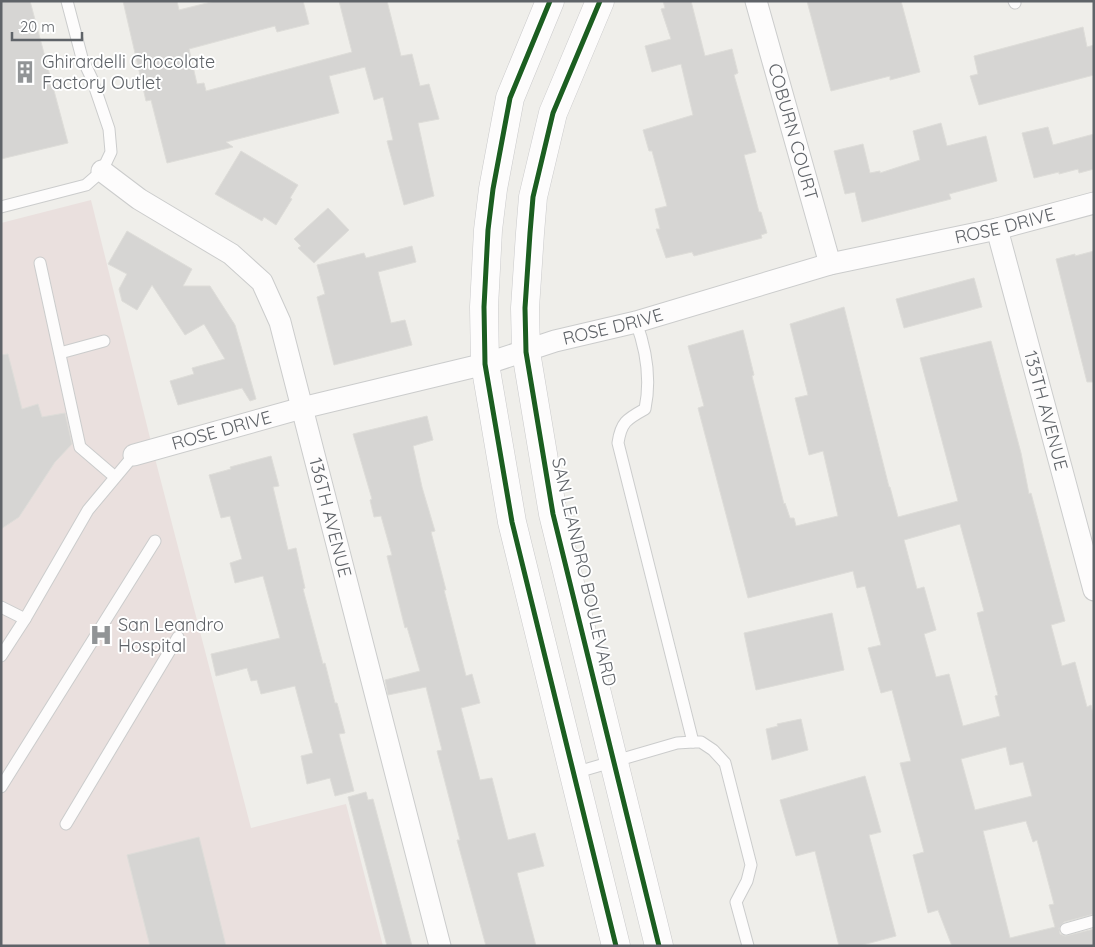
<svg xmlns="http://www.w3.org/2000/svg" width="1095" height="947" viewBox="0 0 1095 947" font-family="Quicksand,sans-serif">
<rect width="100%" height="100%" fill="#efeeea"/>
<polygon fill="#eae0de" points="91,200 157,466 251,828 346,804 383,946 1,946 1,223"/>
<g fill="#d6d5d3" stroke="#deddd9" fill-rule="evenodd">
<polygon points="1,1 30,1 68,143 1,159"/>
<polygon points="123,1 177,1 179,10 215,1 303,1 309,24 277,32 275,26 189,49 197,84 204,83 206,91 352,52 339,1 387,1 401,56 412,54 420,86 429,84 439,119 418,123 434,196 404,205 387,141 393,140 383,97 374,100 365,67 329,76 339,113 226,142 233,147 167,163 151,100 146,101"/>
<polygon points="663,1 691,1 705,56 732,49 738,73 734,75 756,152 744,155 759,212 761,212 767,233 761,235 762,238 694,256 692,252 666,258 656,229 660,229 655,209 667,206 652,151 649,151 643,130 693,115 681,64 652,72 645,46 671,39 661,9 665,8"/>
<polygon points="807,1 901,1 920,72 890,80 890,76 831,91"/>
<polygon points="1083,27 1087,47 1094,45 1094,75 979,105 970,76 978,74 974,56"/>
<polygon points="941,123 947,146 986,136 997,181 949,194 951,199 862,222 855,192 845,194 834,151 863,144 870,173 880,171 880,173 920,160 913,131"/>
<polygon points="1048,127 1053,145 1094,134 1094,169 1079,173 1078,169 1059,174 1059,172 1034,178 1022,133"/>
<polygon points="241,151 298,185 290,198 292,199 276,225 264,217 262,221 215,194"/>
<polygon points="328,208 349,230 314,263 298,248 301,246 294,239"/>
<polygon points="127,231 192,269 183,286 210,286 235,325 256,399 250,401 242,388 178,405 170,381 194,374 192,368 225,359 204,324 185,335 152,285 137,310 122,301 119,289 127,274 108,264"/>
<polygon points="412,246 416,262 378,272 391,323 405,320 412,345 334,365 317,297 325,294 317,265 364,253 366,258"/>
<polygon points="1094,251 1094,382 1087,382 1056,259 1075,254 1075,256"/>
<polygon points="974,278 982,307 904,328 896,299"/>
<path d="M844,307L889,487H890L898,517L958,501L920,358L991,341L1021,453L1029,494L1031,493L1065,621L1051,625L1062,666L1075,662L1087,707L1091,705L1094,718V914L1064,922L1059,928L1060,934L1065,936L1094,929V946H952L938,910L928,913L913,855L924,852L900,763L911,761L892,690L881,693L868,648L881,645L865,586L857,588L853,571L748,598L698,408L704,406L688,346L743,330L754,375L752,376L784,504L785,503L790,518H794L796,526L838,516L823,451L809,455L795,398L808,395L790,324ZM960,524L984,611L977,613L998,695L995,696L1000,716L963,726L949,674L936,677L924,634L936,630L924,587L917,589L904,540ZM1006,747L1010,765L1023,762L1032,796L975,810L961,759ZM1026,821L1033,842L1037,840L1054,904L1049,905L1055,927L1010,938L983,831Z"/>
<polygon points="8,354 22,409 38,404 42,417 65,413 72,444 55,462 19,517 1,529 1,355"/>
<polygon points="427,416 433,440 413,446 422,487 435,531 431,532 446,590 444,590 466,676 472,674 480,703 461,708 480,780 492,778 508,840 535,833 544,866 517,873 536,946 486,946 457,840 460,840 437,751 442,750 426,687 388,695 385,680 420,671 407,627 405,628 387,556 392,555 381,516 374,517 370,500 372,499 353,434"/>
<polygon points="271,456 279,486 273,487 288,550 296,548 305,588 303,589 323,664 325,663 335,703 337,703 345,733 339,734 354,791 335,796 330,778 307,784 301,756 313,753 295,686 261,694 257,680 251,681 247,668 216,676 211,654 280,638 263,576 235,583 230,563 242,559 230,516 221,518 209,475 231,469 230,467"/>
<polygon points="832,613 844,670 756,690 744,633"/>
<polygon points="801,719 808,750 772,760 766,729 778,726 777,724"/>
<polygon points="865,776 881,832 869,835 896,936 859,946 839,946 815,851 796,856 780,800"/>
<polygon points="366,792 368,800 373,799 412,946 387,946 348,797"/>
<polygon points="199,837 226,946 150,946 127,855"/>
</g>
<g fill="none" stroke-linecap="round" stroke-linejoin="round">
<defs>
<g id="lane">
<polyline points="1014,1 1015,3"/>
<polyline points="1,207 86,185 102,171 111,152 109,129 92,79 82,58 67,1"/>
<polyline points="40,263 80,447 115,477"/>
<path d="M636,322C646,349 651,380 645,409C627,419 621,422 618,443L693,742"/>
<polyline points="60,353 104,341"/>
<polyline points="1,607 25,619 88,510 134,455"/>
<polyline points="1,656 25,619"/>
<polyline points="574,773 677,743 693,742 701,742 713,750 725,763 751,865 747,881 736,902 748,946"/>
<polyline points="1,787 155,541"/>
<polyline points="66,824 178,637"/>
<polyline points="1066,929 1094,921"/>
</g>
<g id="street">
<path id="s1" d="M756,1L830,264"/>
<path id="s2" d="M102,171L139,199L231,254L262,282L280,322L440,946"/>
<path id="s3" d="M997,229L1094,590"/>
<path id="s4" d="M134,455L302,408L485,364L555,341L636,322L830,264L997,229L1094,203"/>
</g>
<g id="secondary">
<polyline points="550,1 510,98 493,189 488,230 484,307 485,364 512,522 616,946"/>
<polyline points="600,1 553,113 533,197 530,233 525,308 526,352 553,514 659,946"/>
</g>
</defs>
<use href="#lane" stroke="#cbcccc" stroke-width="13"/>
<use href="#street" stroke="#cbcccc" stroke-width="23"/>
<use href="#secondary" stroke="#cacacb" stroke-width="29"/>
<use href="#lane" stroke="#fdfcfc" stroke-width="11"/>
<use href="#street" stroke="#fdfcfc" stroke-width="21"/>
<use href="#secondary" stroke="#fdfcfc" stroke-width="28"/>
<defs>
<g id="cycleway">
<polyline points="550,1 510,98 493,189 488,230 484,307 485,364 512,522 616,946"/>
<polyline points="600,1 553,113 533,197 530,233 525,308 526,352 553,514 659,946"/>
</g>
</defs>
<use href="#cycleway" stroke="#fff" stroke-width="8"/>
<use href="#cycleway" stroke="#1b5e20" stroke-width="5"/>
</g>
<defs>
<symbol id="building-bare" viewBox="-9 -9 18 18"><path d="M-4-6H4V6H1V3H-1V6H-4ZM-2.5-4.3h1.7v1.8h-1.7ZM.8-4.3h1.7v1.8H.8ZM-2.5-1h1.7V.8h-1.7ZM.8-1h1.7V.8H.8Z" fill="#919496" stroke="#fff" stroke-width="2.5" paint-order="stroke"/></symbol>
<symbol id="hospital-bare" viewBox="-9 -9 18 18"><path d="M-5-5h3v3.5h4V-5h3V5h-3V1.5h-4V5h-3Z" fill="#919496" stroke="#fff" stroke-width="2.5" paint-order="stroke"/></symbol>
</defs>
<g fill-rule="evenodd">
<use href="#building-bare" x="9" y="56" width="32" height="32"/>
<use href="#hospital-bare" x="85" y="619" width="32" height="32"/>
</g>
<g text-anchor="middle" stroke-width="4" stroke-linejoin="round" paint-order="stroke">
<g font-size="18" fill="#5f6368" stroke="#fff" text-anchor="start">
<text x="42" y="68">Ghirardelli Chocolate<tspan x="42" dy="21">Factory Outlet</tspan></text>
<text x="118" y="631">San Leandro<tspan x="118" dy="21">Hospital</tspan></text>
</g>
<g font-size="18" fill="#5f6368" stroke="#fff">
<text dy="6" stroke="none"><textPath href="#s1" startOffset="136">COBURN COURT</textPath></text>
<text dy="6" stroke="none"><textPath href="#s4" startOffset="901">ROSE DRIVE</textPath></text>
<text dy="6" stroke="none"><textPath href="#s4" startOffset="496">ROSE DRIVE</textPath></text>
<text dy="6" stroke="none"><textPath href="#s3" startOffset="188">135TH AVENUE</textPath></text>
<text dy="6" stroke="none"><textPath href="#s4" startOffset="91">ROSE DRIVE</textPath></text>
<text dy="6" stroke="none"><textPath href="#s2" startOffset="441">136TH AVENUE</textPath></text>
<text transform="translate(584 572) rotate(77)" y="6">SAN LEANDRO BOULEVARD</text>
</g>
</g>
<rect width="1095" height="947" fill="none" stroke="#5f6368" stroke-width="5"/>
<path d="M12 32v8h70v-8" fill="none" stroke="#5f6368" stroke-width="2.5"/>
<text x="20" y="32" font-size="15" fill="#5f6368" stroke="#ffffff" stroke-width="4" paint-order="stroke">20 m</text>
</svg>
